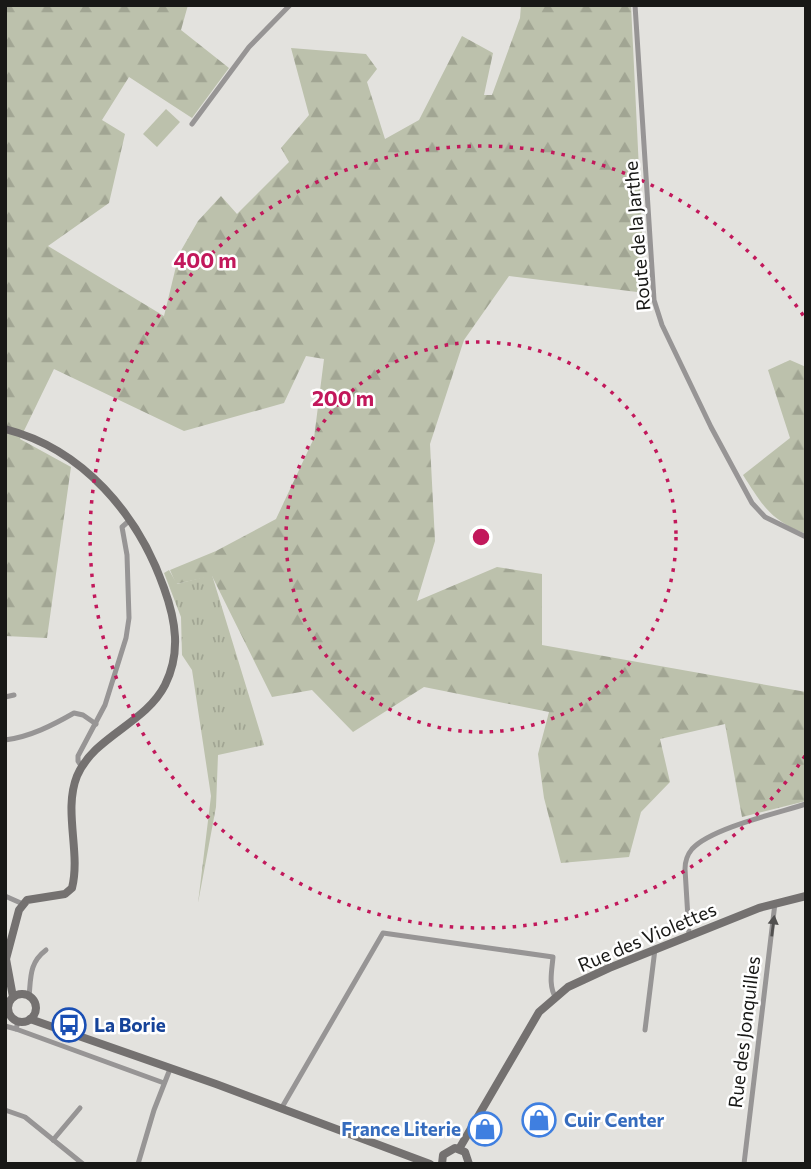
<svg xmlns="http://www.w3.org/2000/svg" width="811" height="1169" viewBox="0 0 811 1169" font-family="Commissioner,sans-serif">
<defs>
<pattern id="grass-tufts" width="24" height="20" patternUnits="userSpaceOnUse" patternTransform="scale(1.75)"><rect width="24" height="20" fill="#bcc1ac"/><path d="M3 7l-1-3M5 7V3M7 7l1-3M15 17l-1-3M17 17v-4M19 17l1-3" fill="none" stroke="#a1a593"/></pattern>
<pattern id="forest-firs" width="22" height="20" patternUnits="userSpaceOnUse" patternTransform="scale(1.75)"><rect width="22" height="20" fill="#bcc1ac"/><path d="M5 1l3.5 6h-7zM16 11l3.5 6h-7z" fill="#a1a593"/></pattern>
</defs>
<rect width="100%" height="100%" fill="#e3e2de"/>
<polygon fill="url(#grass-tufts)" points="169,570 177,584 212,575 264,745 218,755 216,807 198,903 211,796 192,670 182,655 181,617 164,573"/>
<g fill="url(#forest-firs)">
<polygon points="5,5 188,5 181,30 229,68 192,118 129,77 102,120 125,134 109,203 48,246 164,316 179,254 198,221 221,196 237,214 289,162 281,148 309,115 291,48 366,54 377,69 367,82 385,139 419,120 462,36 493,53 484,95 492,95 520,18 521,5 631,5 645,293 509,276 464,340 430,444 435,541 417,601 497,567 542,574 542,645 806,692 806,801 742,817 725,724 660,739 670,782 641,812 629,857 561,863 544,798 538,754 549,712 424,687 353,732 312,690 272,697 212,576 176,584 170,570 216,551 276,519 314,438 324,359 306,356 284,403 184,431 54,369 20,439 71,467 47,638 5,636"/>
<path d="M790,360L806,367V534C770,520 763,506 743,475L790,438L768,370Z"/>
</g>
<polygon fill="#bcc1ac" points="166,109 180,122 157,147 143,134"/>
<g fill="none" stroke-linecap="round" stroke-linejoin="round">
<g stroke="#979595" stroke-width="5">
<polyline points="635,5 654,300 662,325 711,427 752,503 765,517 806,537"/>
<polyline points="192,124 249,47 290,5"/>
<polyline points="5,697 14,695"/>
<path d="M5,740C30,737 53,725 74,713L83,715L96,724"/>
<polyline points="82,767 78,761 78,756 105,705 126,638 129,618 127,555 122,527 130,520"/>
<polyline points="5,896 23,904"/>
<path d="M689,935L685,869C685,861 687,855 692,849C711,828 778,813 806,804"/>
<path d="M29,997C31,977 29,963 46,950"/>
<polyline points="18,1022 16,1029 164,1083"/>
<polyline points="5,1026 16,1029"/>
<polyline points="645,1030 655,949"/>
<path d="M281,1109L383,933L553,957C552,970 548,986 556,998"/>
<polyline points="5,1110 25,1117 83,1164"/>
<polyline points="53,1140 80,1108"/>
<polyline points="138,1164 154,1110 170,1069"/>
<polyline points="744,1164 775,903"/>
</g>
<g stroke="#747170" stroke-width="8">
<path d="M5,429C83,449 138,514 164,588C176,621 181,653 165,685C145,724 94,736 77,776C63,811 81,852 72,888L65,894L27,900L19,910L6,959L13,997"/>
<circle cx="22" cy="1008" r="14"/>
<polyline points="30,1019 216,1084 430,1164"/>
<polyline points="459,1149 539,1012 568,987 609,968 759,908 806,896"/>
<polyline points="442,1164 443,1155 455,1148 465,1152 469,1164"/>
</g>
</g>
<defs><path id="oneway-solid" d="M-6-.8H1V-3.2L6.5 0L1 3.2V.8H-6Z" transform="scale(1.75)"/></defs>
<use fill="#51504f" href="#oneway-solid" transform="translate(773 926) rotate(-83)"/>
<g fill="none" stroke="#c2185b" stroke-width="3.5" stroke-dasharray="3.5 7">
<circle cx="481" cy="537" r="195"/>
<path d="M805 756A391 391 0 1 1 805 318"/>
</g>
<defs>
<symbol id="bus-ring" viewBox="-11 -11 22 22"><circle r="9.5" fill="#fff" stroke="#1a4fb4" stroke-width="1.5"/><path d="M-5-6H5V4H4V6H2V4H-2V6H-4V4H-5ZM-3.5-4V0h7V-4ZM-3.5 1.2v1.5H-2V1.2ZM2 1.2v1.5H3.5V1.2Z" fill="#1a4fb4"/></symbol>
<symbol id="shop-ring" viewBox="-11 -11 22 22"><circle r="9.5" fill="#fff" stroke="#3f7fe0" stroke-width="1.5"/><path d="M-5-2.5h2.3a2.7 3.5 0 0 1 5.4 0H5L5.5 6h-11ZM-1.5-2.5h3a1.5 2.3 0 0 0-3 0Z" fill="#3f7fe0"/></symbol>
</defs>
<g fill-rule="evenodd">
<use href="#bus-ring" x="50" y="1006" width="38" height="38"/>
<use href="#shop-ring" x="520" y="1101" width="38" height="38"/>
<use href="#shop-ring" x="466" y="1110" width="38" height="38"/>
</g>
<g text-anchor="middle" stroke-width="5" stroke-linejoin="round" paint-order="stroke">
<g font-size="19" fill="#181816" stroke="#fff">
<text transform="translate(637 236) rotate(-95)" y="7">Route de la Jarthe</text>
<text transform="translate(647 937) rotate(-23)" y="7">Rue des Violettes</text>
<text transform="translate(744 1032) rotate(-83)" y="7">Rue des Jonquilles</text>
</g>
<g font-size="19" font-weight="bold" fill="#164399" stroke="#fff" text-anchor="start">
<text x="94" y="1032">La Borie</text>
</g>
<g font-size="19" font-weight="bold" fill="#366cbe" stroke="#fff" text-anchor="start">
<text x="564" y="1127">Cuir Center</text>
<text x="461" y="1136" text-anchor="end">France Literie</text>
</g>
</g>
<circle cx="481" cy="537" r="10" fill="#c2185b" stroke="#fff" stroke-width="3.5"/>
<g font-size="21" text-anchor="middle" font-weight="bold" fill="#c2185b" stroke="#fff" stroke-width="5" stroke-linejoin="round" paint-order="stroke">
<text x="205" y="268">400 m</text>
<text x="343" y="406">200 m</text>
</g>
<rect width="811" height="1169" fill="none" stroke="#181816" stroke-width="14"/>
</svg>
